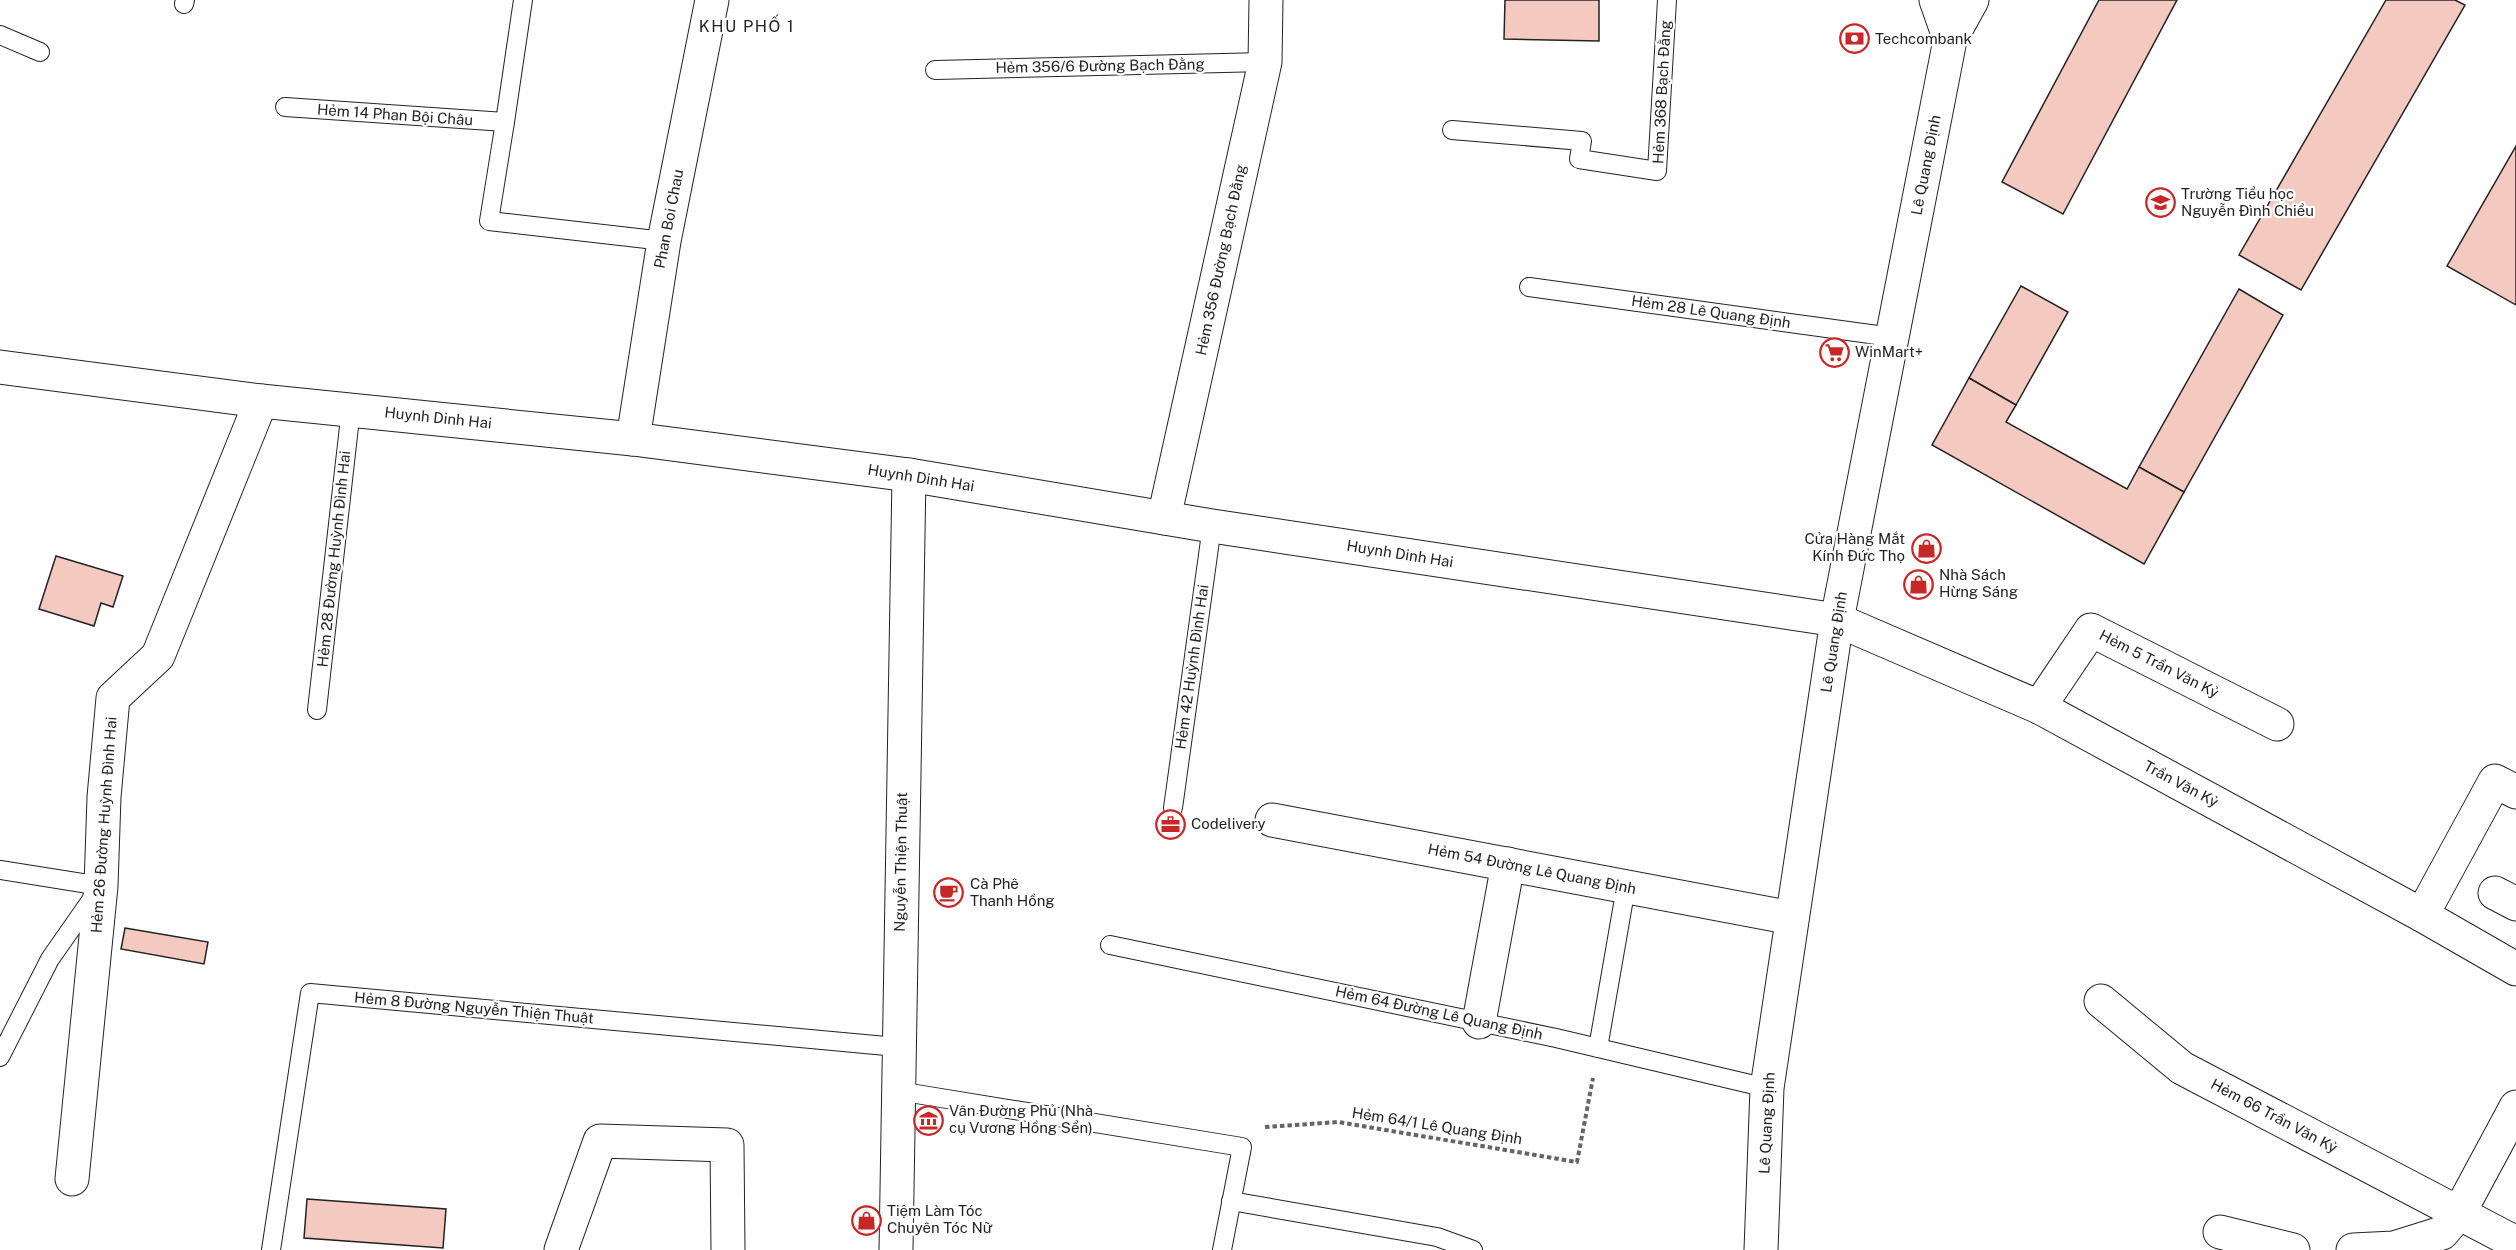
<svg xmlns="http://www.w3.org/2000/svg" width="2516" height="1250" viewBox="0 0 2516 1250" font-family="'Public Sans',sans-serif">
<rect width="100%" height="100%" fill="#fff"/>
<g fill="#f3c9c0" stroke="#222" stroke-width="1.5">
<polygon points="1505,0 1599,0 1599,41 1504,39"/>
<polygon points="2099,0 2177,0 2063,214 2002,182"/>
<polygon points="2386,0 2455,0 2465,5 2301,290 2239,255"/>
<polygon points="2516,146 2516,305 2447,266"/>
<polygon points="2021,286 2068,312 2016,405 1969,378"/>
<polygon points="2239,289 2283,315 2184,492 2139,467"/>
<polygon points="1969,378 2016,405 2006,422 2127,489 2139,467 2184,492 2144,564 1932,445"/>
<polygon points="56,556 123,576 113,607 101,603 94,626 39,609"/>
<polygon points="125,928 208,942 204,964 121,949"/>
<polygon points="307,1199 446,1209 443,1248 304,1238"/>
</g>
<g fill="none" stroke-linecap="round" stroke-linejoin="round">
<defs>
<g id="lane">
<polyline points="184,4 185,0"/>
<polyline points="0,35 40,52"/>
<polyline points="935,70 1265,62"/>
<polyline points="285,107 505,122 523,0"/>
<polyline points="505,122 489,221 664,241"/>
<polyline points="1452,130 1582,141 1579,159 1657,171 1667,0"/>
<polyline points="1529,287 1892,337"/>
<polyline points="317,710 351,409"/>
<polyline points="1173,808 1212,526"/>
<polyline points="0,870 101,886 50,959 0,1057"/>
<polyline points="1110,945 1556,1038 1767,1088"/>
<polyline points="1598,1048 1626,887"/>
<polyline points="898,1091 1242,1147 1222,1250"/>
<polyline points="1231,1201 1437,1237 1473,1250"/>
<polyline points="271,1250 310,993 897,1047"/>
</g>
<g id="street">
<polyline points="0,367 261,401 633,439 909,475 1212,526 1837,620 2039,707 2422,915 2516,969"/>
<polyline points="633,439 664,241 712,0"/>
<polyline points="1164,518 1265,62 1266,0"/>
<polyline points="2039,707 2091,630 2277,724"/>
<polyline points="1272,820 1792,918"/>
<polyline points="2495,893 2516,904"/>
<polyline points="2422,915 2495,781 2516,792"/>
<polyline points="2101,1001 2182,1068 2516,1243"/>
<polyline points="1479,1022 1508,864"/>
<polyline points="72,1179 101,886 104,797 113,698 158,656 261,401"/>
<polyline points="2220,1232 2293,1250"/>
<polyline points="561,1250 600,1141 727,1145 728,1250"/>
<polyline points="896,1250 909,475"/>
<polyline points="2353,1250 2394,1248 2442,1233 2459,1213 2516,1107"/>
</g>
<g id="secondary">
<polyline points="1936,0 1950,40"/>
<polyline points="1761,1250 1767,1088 1837,620 1950,40 1972,0"/>
</g>
</defs>
<use href="#lane" stroke="#222" stroke-width="20"/>
<use href="#street" stroke="#222" stroke-width="35"/>
<use href="#secondary" stroke="#222" stroke-width="35"/>
<polyline stroke="#646464" stroke-width="4" stroke-dasharray="4.5 3" stroke-linecap="butt" points="1265,1127 1338,1122 1577,1162 1593,1078"/>
<use href="#lane" stroke="#fff" stroke-width="18"/>
<use href="#street" stroke="#fff" stroke-width="33"/>
<use href="#secondary" stroke="#fff" stroke-width="33"/>
</g>
<defs>
<symbol id="bank-ring" viewBox="-11 -11 22 22"><circle r="9.5" fill="#fff" stroke="#c62828" stroke-width="1.5"/><path d="M-6-4H6V4H-6ZM0-2.3a2.3 2.3 0 1 0 0 4.6a2.3 2.3 0 1 0 0-4.6Z" fill="#c62828"/></symbol>
<symbol id="school-ring" viewBox="-11 -11 22 22"><circle r="9.5" fill="#fff" stroke="#c62828" stroke-width="1.5"/><path d="M0-5L7-2L0 1L-7-2ZM-4 1L0 2.5L4 1V4Q0 6-4 4Z" fill="#c62828"/></symbol>
<symbol id="supermarket-ring" viewBox="-11 -11 22 22"><circle r="9.5" fill="#fff" stroke="#c62828" stroke-width="1.5"/><path d="M-6-5.5h2.5l.6 2H6L4.5 2H-2.5L-4.4-4H-6ZM-1.5 3.2a1.3 1.3 0 1 0 .1 0ZM3 3.2a1.3 1.3 0 1 0 .1 0Z" fill="#c62828"/></symbol>
<symbol id="shop-ring" viewBox="-11 -11 22 22"><circle r="9.5" fill="#fff" stroke="#c62828" stroke-width="1.5"/><path d="M-5-2.5h2.3a2.7 3.5 0 0 1 5.4 0H5L5.5 6h-11ZM-1.5-2.5h3a1.5 2.3 0 0 0-3 0Z" fill="#c62828"/></symbol>
<symbol id="office-ring" viewBox="-11 -11 22 22"><circle r="9.5" fill="#fff" stroke="#c62828" stroke-width="1.5"/><path d="M-6-3h4V-5.5h4V-3h4V5H-6ZM-1-4.5V-3h2v-1.5ZM-6 0V1H6V0Z" fill="#c62828"/></symbol>
<symbol id="cafe-ring" viewBox="-11 -11 22 22"><circle r="9.5" fill="#fff" stroke="#c62828" stroke-width="1.5"/><path d="M-5.5-4.5H6V0H3Q3 3.5 0 3.5H-2.5Q-5.5 3.5-5.5 0ZM3-3.2v2h1.7v-2ZM-6 4.5H4V6H-6Z" fill="#c62828"/></symbol>
<symbol id="museum-ring" viewBox="-11 -11 22 22"><circle r="9.5" fill="#fff" stroke="#c62828" stroke-width="1.5"/><path d="M0-6L6-3V-2H-6V-3ZM-5-1h2V3h-2ZM-1-1h2V3h-2ZM3-1h2V3H3ZM-6 4H6V6H-6Z" fill="#c62828"/></symbol>
</defs>
<g fill-rule="evenodd">
<use href="#bank-ring" x="1838" y="22" width="33" height="33"/>
<use href="#school-ring" x="2144" y="186" width="33" height="33"/>
<use href="#supermarket-ring" x="1818" y="336" width="33" height="33"/>
<use href="#shop-ring" x="1910" y="532" width="33" height="33"/>
<use href="#shop-ring" x="1902" y="568" width="33" height="33"/>
<use href="#office-ring" x="1154" y="808" width="33" height="33"/>
<use href="#cafe-ring" x="932" y="876" width="33" height="33"/>
<use href="#museum-ring" x="912" y="1104" width="33" height="33"/>
<use href="#shop-ring" x="850" y="1204" width="33" height="33"/>
</g>
<g text-anchor="middle" stroke-width="4.5" stroke-linejoin="round" paint-order="stroke">
<g font-size="15" fill="#222" stroke="#fff" text-anchor="start">
<text x="1875" y="44">Techcombank</text>
<text x="2181" y="199">Trường Tiểu học<tspan x="2181" dy="17">Nguyễn Đình Chiểu</tspan></text>
<text x="1855" y="357">WinMart+</text>
<text x="1905" y="544" text-anchor="end">Cửa Hàng Mắt<tspan x="1905" dy="17">Kính Đức Thọ</tspan></text>
<text x="1939" y="580">Nhà Sách<tspan x="1939" dy="17">Hừng Sáng</tspan></text>
<text x="1191" y="829">Codelivery</text>
<text x="970" y="889">Cà Phê<tspan x="970" dy="17">Thanh Hồng</tspan></text>
<text x="949" y="1116">Vân Đường Phủ (Nhà<tspan x="949" dy="17">cụ Vương Hồng Sển)</tspan></text>
<text x="887" y="1216">Tiệm Làm Tóc<tspan x="887" dy="17">Chuyên Tóc Nữ</tspan></text>
</g>
<g font-size="15" fill="#222" stroke="#fff">
<text transform="translate(1100 66) rotate(-1)" y="5">Hẻm 356/6 Đường Bạch Đằng</text>
<text transform="translate(1662 92) rotate(-87)" y="5">Hẻm 368 Bạch Đằng</text>
<text transform="translate(395 115) rotate(4)" y="5">Hẻm 14 Phan Bội Châu</text>
<text transform="translate(1926 165) rotate(-79)" y="5">Lê Quang Định</text>
<text transform="translate(669 219) rotate(-79)" y="5">Phan Boi Chau</text>
<text transform="translate(1221 260) rotate(-78)" y="5">Hẻm 356 Đường Bạch Đằng</text>
<text transform="translate(1711 312) rotate(8)" y="5">Hẻm 28 Lê Quang Định</text>
<text transform="translate(438 418) rotate(6)" y="5">Huynh Dinh Hai</text>
<text transform="translate(921 478) rotate(9)" y="5">Huynh Dinh Hai</text>
<text transform="translate(1400 554) rotate(9)" y="5">Huynh Dinh Hai</text>
<text transform="translate(334 559) rotate(-84)" y="5">Hẻm 28 Đường Huỳnh Đình Hai</text>
<text transform="translate(1834 642) rotate(-81)" y="5">Lê Quang Định</text>
<text transform="translate(2159 664) rotate(27)" y="5">Hẻm 5 Trần Văn Kỷ</text>
<text transform="translate(1192 667) rotate(-82)" y="5">Hẻm 42 Huỳnh Đình Hai</text>
<text transform="translate(2181 784) rotate(28)" y="5">Trần Văn Kỷ</text>
<text transform="translate(104 825) rotate(-86)" y="5">Hẻm 26 Đường Huỳnh Đình Hai</text>
<text transform="translate(901 862) rotate(-89)" y="5">Nguyễn Thiện Thuật</text>
<text transform="translate(1532 869) rotate(11)" y="5">Hẻm 54 Đường Lê Quang Định</text>
<text transform="translate(474 1008) rotate(5)" y="5">Hẻm 8 Đường Nguyễn Thiện Thuật</text>
<text transform="translate(1439 1013) rotate(12)" y="5">Hẻm 64 Đường Lê Quang Định</text>
<text transform="translate(2274 1116) rotate(28)" y="5">Hẻm 66 Trần Văn Kỷ</text>
<text transform="translate(1767 1123) rotate(-87)" y="5">Lê Quang Định</text>
<text transform="translate(1437 1126) rotate(9)" y="5">Hẻm 64/1 Lê Quang Định</text>
</g>
<g font-size="16" letter-spacing="1.5" fill="#222" stroke="#fff">
<text x="747" y="32">KHU PHỐ 1</text>
</g>
</g>
</svg>
